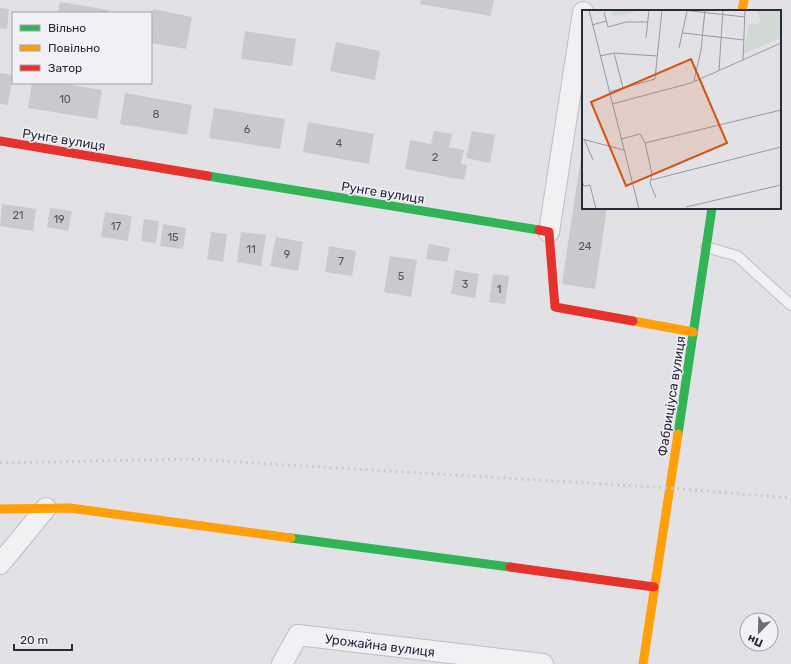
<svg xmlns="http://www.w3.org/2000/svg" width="791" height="664" viewBox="0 0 791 664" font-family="Rubik,sans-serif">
<rect width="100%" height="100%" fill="#e2e2e6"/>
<g fill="#c9c9ce">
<polygon points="421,0 494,0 491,16 420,4"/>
<polygon points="60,2 109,10 109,13 58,13"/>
<polygon points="0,8 9,9 7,29 0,28"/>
<polygon points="153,9 192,17 186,49 151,43"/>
<polygon points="245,31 296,39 292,66 241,59"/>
<polygon points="336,42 380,51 375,80 330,71"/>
<polygon points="0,73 13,75 8,105 0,104"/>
<polygon points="32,83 60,83 102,90 97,119 28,108"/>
<polygon points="125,93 192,105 187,135 120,124"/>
<polygon points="214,108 285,119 280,149 209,138"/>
<polygon points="308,122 374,134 369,164 303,152"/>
<polygon points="434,131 452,134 449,147 464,150 461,164 467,165 464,180 405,169 410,140 431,144"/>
<polygon points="472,131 495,135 490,163 466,158"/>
<polygon points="582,150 583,208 607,208 595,289 562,284"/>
<polygon points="2,204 36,209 33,231 0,226"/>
<polygon points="50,208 72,211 68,231 47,227"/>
<polygon points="105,212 132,216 128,241 101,237"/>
<polygon points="144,219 159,221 156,243 141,241"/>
<polygon points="163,224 186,228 183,249 160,246"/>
<polygon points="211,232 227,234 223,262 207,259"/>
<polygon points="241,232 266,235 261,266 237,262"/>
<polygon points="276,237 303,242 298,271 270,266"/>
<polygon points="429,244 450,248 447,262 426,259"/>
<polygon points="329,246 356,251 352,276 325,272"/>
<polygon points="390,256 417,260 411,297 384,292"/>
<polygon points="455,270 479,274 475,298 451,294"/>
<polygon points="493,274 509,276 505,304 489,302"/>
</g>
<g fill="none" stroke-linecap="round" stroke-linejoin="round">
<defs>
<polyline id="lane" points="706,247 737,256 791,305"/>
<g id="street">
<polyline points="549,232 583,12"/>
<polyline points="0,564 46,508"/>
<polyline points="282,664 298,635 543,664"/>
</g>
</defs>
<use href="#lane" stroke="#bfbfc3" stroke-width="12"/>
<use href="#street" stroke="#bfbfc3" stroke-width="22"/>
<use href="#lane" stroke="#f1f1f4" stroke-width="10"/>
<use href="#street" stroke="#f1f1f4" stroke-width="20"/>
<g stroke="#30b455" stroke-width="9">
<polyline points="208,176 539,230"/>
<polyline points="678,434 712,208"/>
<polyline points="291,538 510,567"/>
</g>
<g stroke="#ff9f0a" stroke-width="9">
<polyline points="742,11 744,0"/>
<polyline points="633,321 693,332"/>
<polyline points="0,509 70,508 291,538"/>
<polyline points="643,664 678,434"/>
</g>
<g stroke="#e5322d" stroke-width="9">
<polyline points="0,141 208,176"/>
<polyline points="539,230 549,232 555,307 633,321"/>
<polyline points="510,567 654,587"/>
</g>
<polyline stroke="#cbcbce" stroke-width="3" stroke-dasharray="2 4" stroke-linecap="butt" points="0,463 188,459 670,488 791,498"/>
</g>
<g text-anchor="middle" stroke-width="3" stroke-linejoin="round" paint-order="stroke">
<g font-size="11" fill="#545564">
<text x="65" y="103">10</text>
<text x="156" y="118">8</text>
<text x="247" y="133">6</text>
<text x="339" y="147">4</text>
<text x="435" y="161">2</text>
<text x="18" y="219">21</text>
<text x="59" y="223">19</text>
<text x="116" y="230">17</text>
<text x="173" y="241">15</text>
<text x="585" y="250">24</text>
<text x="251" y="253">11</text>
<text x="287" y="258">9</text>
<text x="341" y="265">7</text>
<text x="401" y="280">5</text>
<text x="465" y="288">3</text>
<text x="499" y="293">1</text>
</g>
<g font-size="13" fill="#2a2c3e" stroke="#f0f0f6">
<text transform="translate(64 139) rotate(9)" y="5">Рунге вулиця</text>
<text transform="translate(383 192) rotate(9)" y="5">Рунге вулиця</text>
<text transform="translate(671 396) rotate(-81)" y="5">Фабриціуса вулиця</text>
<text transform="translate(380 645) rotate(7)" y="5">Урожайна вулиця</text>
</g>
</g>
<g transform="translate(582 10)">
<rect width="199" height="199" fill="#e2e2e6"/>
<path d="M32,0H54V1L43,5L31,6L29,4ZM167,0H199V28L161,44L166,18L164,17L170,13L175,15L178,11L175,1Z" fill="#d0d9d3"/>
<path fill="none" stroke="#9899a3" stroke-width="1" d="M7,0L57,199M100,0L163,7M22,2L26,17L44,12H66M10,15L24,11M101,23L162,30M64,28L67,0M97,38L105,1M32,43L75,46M18,46L32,43L41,78M161,50L163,0M137,60L141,0M112,71L119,40L123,0M27,82L73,69L80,0M30,94L109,73L199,33M0,129L42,140M2,129L11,150M39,129L58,124L63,133L199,100M63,133L70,164L68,173L74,188M69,170L199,137M0,171L2,176L8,175L14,199M104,197L199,175"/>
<path fill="#d55411" fill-opacity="0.15" stroke="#d55411" stroke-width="2" d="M109,49L145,133L44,176L9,92Z"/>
<rect width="199" height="199" fill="none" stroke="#2a2c3e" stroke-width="2"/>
</g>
<rect x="12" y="12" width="140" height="72" fill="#f0f0f6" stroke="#a1a2ac"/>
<rect x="20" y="25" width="20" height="6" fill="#30b455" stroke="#a1a2ac"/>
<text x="48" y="32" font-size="12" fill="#2a2c3e">Вільно</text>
<rect x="20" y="45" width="20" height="6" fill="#ff9f0a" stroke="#a1a2ac"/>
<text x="48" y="52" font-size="12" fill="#2a2c3e">Повільно</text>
<rect x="20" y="65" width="20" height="6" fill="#e5322d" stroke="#a1a2ac"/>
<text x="48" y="72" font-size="12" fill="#2a2c3e">Затор</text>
<g transform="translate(759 632) rotate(203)"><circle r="19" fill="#f0f0f6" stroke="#a1a2ac"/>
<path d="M0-3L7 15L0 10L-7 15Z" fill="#6a6c79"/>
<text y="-6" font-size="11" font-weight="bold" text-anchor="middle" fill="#2a2c3e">Пн</text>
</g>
<path d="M14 644v6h58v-6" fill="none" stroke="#2a2c3e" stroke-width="2"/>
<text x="20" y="644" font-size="12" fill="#2a2c3e" stroke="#f0f0f6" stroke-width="3" paint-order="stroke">20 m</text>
</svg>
